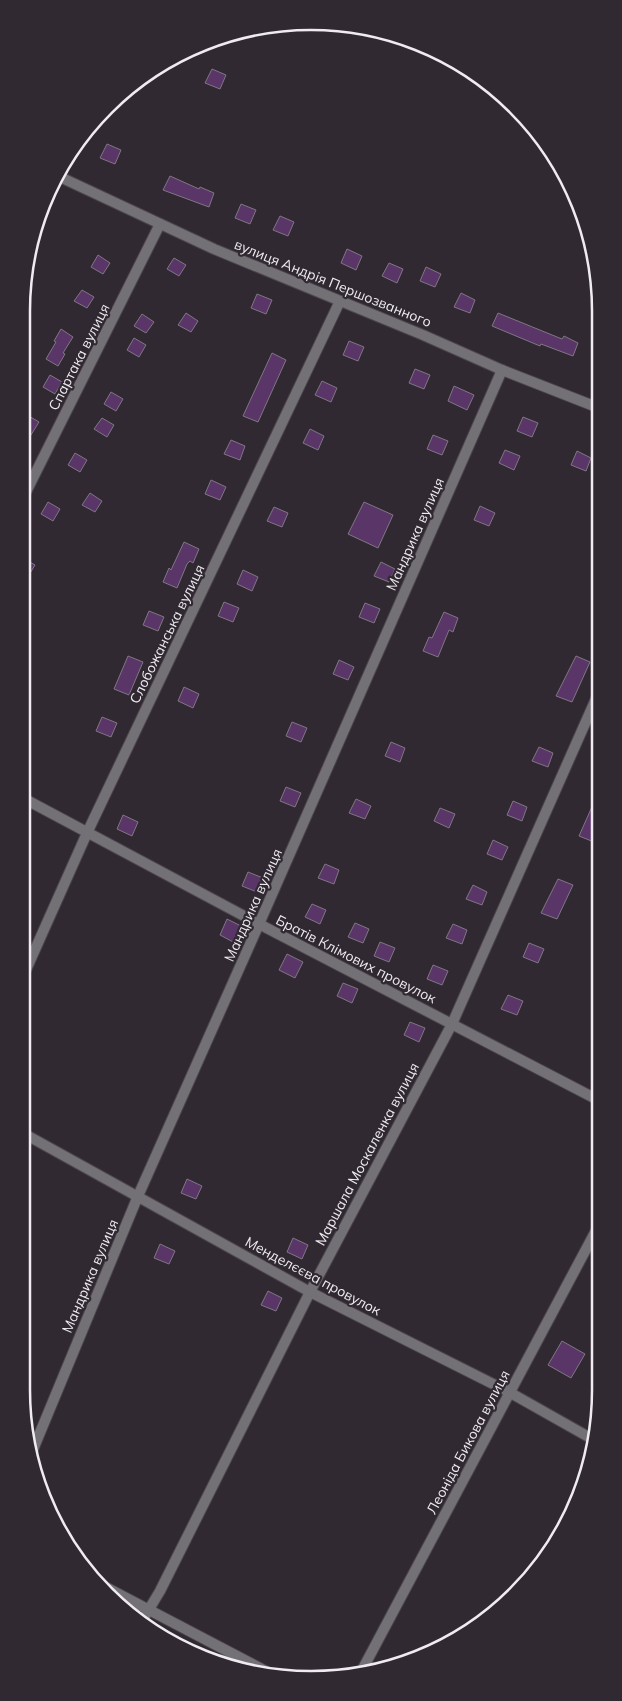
<svg xmlns="http://www.w3.org/2000/svg" width="622" height="1701" viewBox="0 0 622 1701" font-family="Mulish,sans-serif">
<rect width="100%" height="100%" fill="#302932"/>
<g fill="#5a3568" stroke="#7f7782">
<polygon points="212,69 226,75 220,89 205,83"/>
<polygon points="107,144 121,150 115,164 100,158"/>
<polygon points="170,176 199,189 200,187 214,193 209,207 163,190"/>
<polygon points="241,204 256,210 250,224 235,218"/>
<polygon points="280,216 294,222 288,236 273,230"/>
<polygon points="347,249 362,256 356,270 341,263"/>
<polygon points="98,255 110,263 103,274 91,267"/>
<polygon points="174,258 186,265 179,276 167,269"/>
<polygon points="389,263 403,269 397,283 382,276"/>
<polygon points="426,267 441,274 435,287 420,281"/>
<polygon points="82,290 94,297 87,308 74,301"/>
<polygon points="461,293 475,300 470,313 454,307"/>
<polygon points="257,294 272,300 266,314 251,308"/>
<polygon points="186,313 198,321 191,332 178,325"/>
<polygon points="498,313 562,339 564,336 578,343 573,356 541,344 540,346 492,326"/>
<polygon points="142,314 154,322 146,333 134,326"/>
<polygon points="61,329 73,337 63,353 65,354 58,366 46,359 56,342 54,341"/>
<polygon points="134,338 146,345 139,357 127,350"/>
<polygon points="349,341 364,347 358,361 343,355"/>
<polygon points="272,353 286,360 258,422 243,416"/>
<polygon points="415,369 430,375 424,389 409,383"/>
<polygon points="50,375 62,382 55,394 43,387"/>
<polygon points="322,381 337,388 331,402 315,395"/>
<polygon points="454,386 474,395 467,410 448,401"/>
<polygon points="111,392 123,399 116,411 104,404"/>
<polygon points="27,415 39,422 21,451 21,423"/>
<polygon points="523,417 538,423 532,437 517,431"/>
<polygon points="102,418 114,425 107,437 94,429"/>
<polygon points="310,429 324,436 318,450 303,443"/>
<polygon points="433,435 448,441 442,455 427,449"/>
<polygon points="231,440 245,446 240,460 224,454"/>
<polygon points="505,450 520,456 514,470 499,463"/>
<polygon points="577,451 591,458 586,471 571,465"/>
<polygon points="75,453 87,460 80,472 68,465"/>
<polygon points="211,480 226,487 220,500 205,494"/>
<polygon points="90,493 102,501 95,512 82,505"/>
<polygon points="48,502 60,509 53,521 41,514"/>
<polygon points="364,502 393,515 378,548 348,534"/>
<polygon points="480,506 495,513 489,526 474,520"/>
<polygon points="274,507 288,513 282,527 267,521"/>
<polygon points="184,542 199,549 193,563 190,561 187,564 177,588 163,582 169,568 171,570"/>
<polygon points="21,557 35,565 21,588"/>
<polygon points="381,562 395,569 389,582 374,576"/>
<polygon points="243,570 258,577 252,591 237,584"/>
<polygon points="224,602 239,608 233,622 218,616"/>
<polygon points="365,603 380,609 374,623 359,617"/>
<polygon points="149,611 164,617 158,631 143,625"/>
<polygon points="444,612 458,618 453,632 449,630 438,657 423,651 429,637 432,638"/>
<polygon points="128,656 143,662 129,695 114,689"/>
<polygon points="576,656 590,662 572,702 556,696"/>
<polygon points="339,660 354,667 348,680 333,674"/>
<polygon points="184,687 199,694 193,708 178,701"/>
<polygon points="102,717 117,723 111,737 96,731"/>
<polygon points="292,722 307,728 301,742 286,736"/>
<polygon points="391,742 405,748 400,762 385,756"/>
<polygon points="539,747 553,753 548,767 532,761"/>
<polygon points="286,787 301,793 295,807 280,801"/>
<polygon points="599,791 599,830 594,842 579,836"/>
<polygon points="356,799 371,806 365,819 349,813"/>
<polygon points="513,801 527,807 522,821 507,815"/>
<polygon points="440,808 455,814 449,828 434,821"/>
<polygon points="123,815 138,822 132,836 117,829"/>
<polygon points="493,840 508,847 502,860 487,854"/>
<polygon points="325,864 339,870 334,884 318,878"/>
<polygon points="248,872 263,878 257,892 242,886"/>
<polygon points="558,879 573,885 557,919 541,913"/>
<polygon points="473,885 487,892 482,905 466,899"/>
<polygon points="312,904 326,910 320,924 305,917"/>
<polygon points="227,919 243,927 235,943 220,935"/>
<polygon points="355,923 369,929 363,943 348,937"/>
<polygon points="453,924 467,930 462,944 446,938"/>
<polygon points="380,942 395,948 389,962 374,956"/>
<polygon points="529,943 544,949 538,963 523,957"/>
<polygon points="287,954 303,962 295,978 279,970"/>
<polygon points="433,965 448,971 442,985 427,979"/>
<polygon points="343,983 358,989 352,1003 337,996"/>
<polygon points="508,995 523,1001 517,1015 501,1009"/>
<polygon points="410,1022 425,1028 419,1042 404,1035"/>
<polygon points="187,1179 202,1186 196,1199 181,1193"/>
<polygon points="293,1238 308,1245 302,1259 287,1252"/>
<polygon points="160,1244 175,1251 169,1264 154,1258"/>
<polygon points="268,1291 282,1298 276,1311 261,1305"/>
<polygon points="562,1341 585,1354 571,1378 548,1365"/>
</g>
<g fill="none" stroke-linecap="round" stroke-linejoin="round">
<defs>
<g id="minor">
<polyline points="21,502 160,224"/>
<polyline points="21,797 259,924 600,1101"/>
<polyline points="21,981 87,833 340,301"/>
<polyline points="21,1132 310,1292 509,1392 594,1440"/>
<polyline points="32,1452 138,1196 259,924 502,370"/>
<polyline points="92,1580 277,1677"/>
<polyline points="360,1674 600,1223"/>
</g>
<g id="tertiary">
<polyline points="74,150 94,124"/>
<polyline points="60,177 214,249 423,335 502,370 599,408"/>
<polyline points="142,1621 160,1591 310,1292 452,1024 599,692"/>
</g>
</defs>
<use href="#minor" stroke="#4b444d" stroke-width="12"/>
<use href="#tertiary" stroke="#4b444d" stroke-width="12"/>
<use href="#minor" stroke="#747176" stroke-width="10"/>
<use href="#tertiary" stroke="#747176" stroke-width="10"/>
</g>
<g text-anchor="middle" stroke-width="4.5" stroke-linejoin="round" paint-order="stroke">
<g font-size="14" fill="#efebf1" stroke="#302932">
<text transform="translate(333 283) rotate(22)" y="5">вулиця Андрія Першозванного</text>
<text transform="translate(79 357) rotate(-63)" y="5">Спартака вулиця</text>
<text transform="translate(415 534) rotate(-66)" y="5">Мандрика вулиця</text>
<text transform="translate(167 634) rotate(-64)" y="5">Слобожанська вулиця</text>
<text transform="translate(253 905) rotate(-66)" y="5">Мандрика вулиця</text>
<text transform="translate(356 959) rotate(27)" y="5">Братів Клімових провулок</text>
<text transform="translate(367 1154) rotate(-62)" y="5">Маршала Москаленка вулиця</text>
<text transform="translate(90 1276) rotate(-67)" y="5">Мандрика вулиця</text>
<text transform="translate(313 1276) rotate(28)" y="5">Менделєєва провулок</text>
<text transform="translate(468 1442) rotate(-62)" y="5">Леоніда Бикова вулиця</text>
</g>
</g>
<path d="M0 0H622V1701H0ZM311 30H311A281 281 0 0 1 592 311V1390A281 281 0 0 1 311 1671H311A281 281 0 0 1 30 1390V311A281 281 0 0 1 311 30Z" fill="#302932" fill-rule="evenodd"/>
<path fill="none" stroke="#efebf1" stroke-width="2.5" d="M311 30H311A281 281 0 0 1 592 311V1390A281 281 0 0 1 311 1671H311A281 281 0 0 1 30 1390V311A281 281 0 0 1 311 30Z"/>
</svg>
